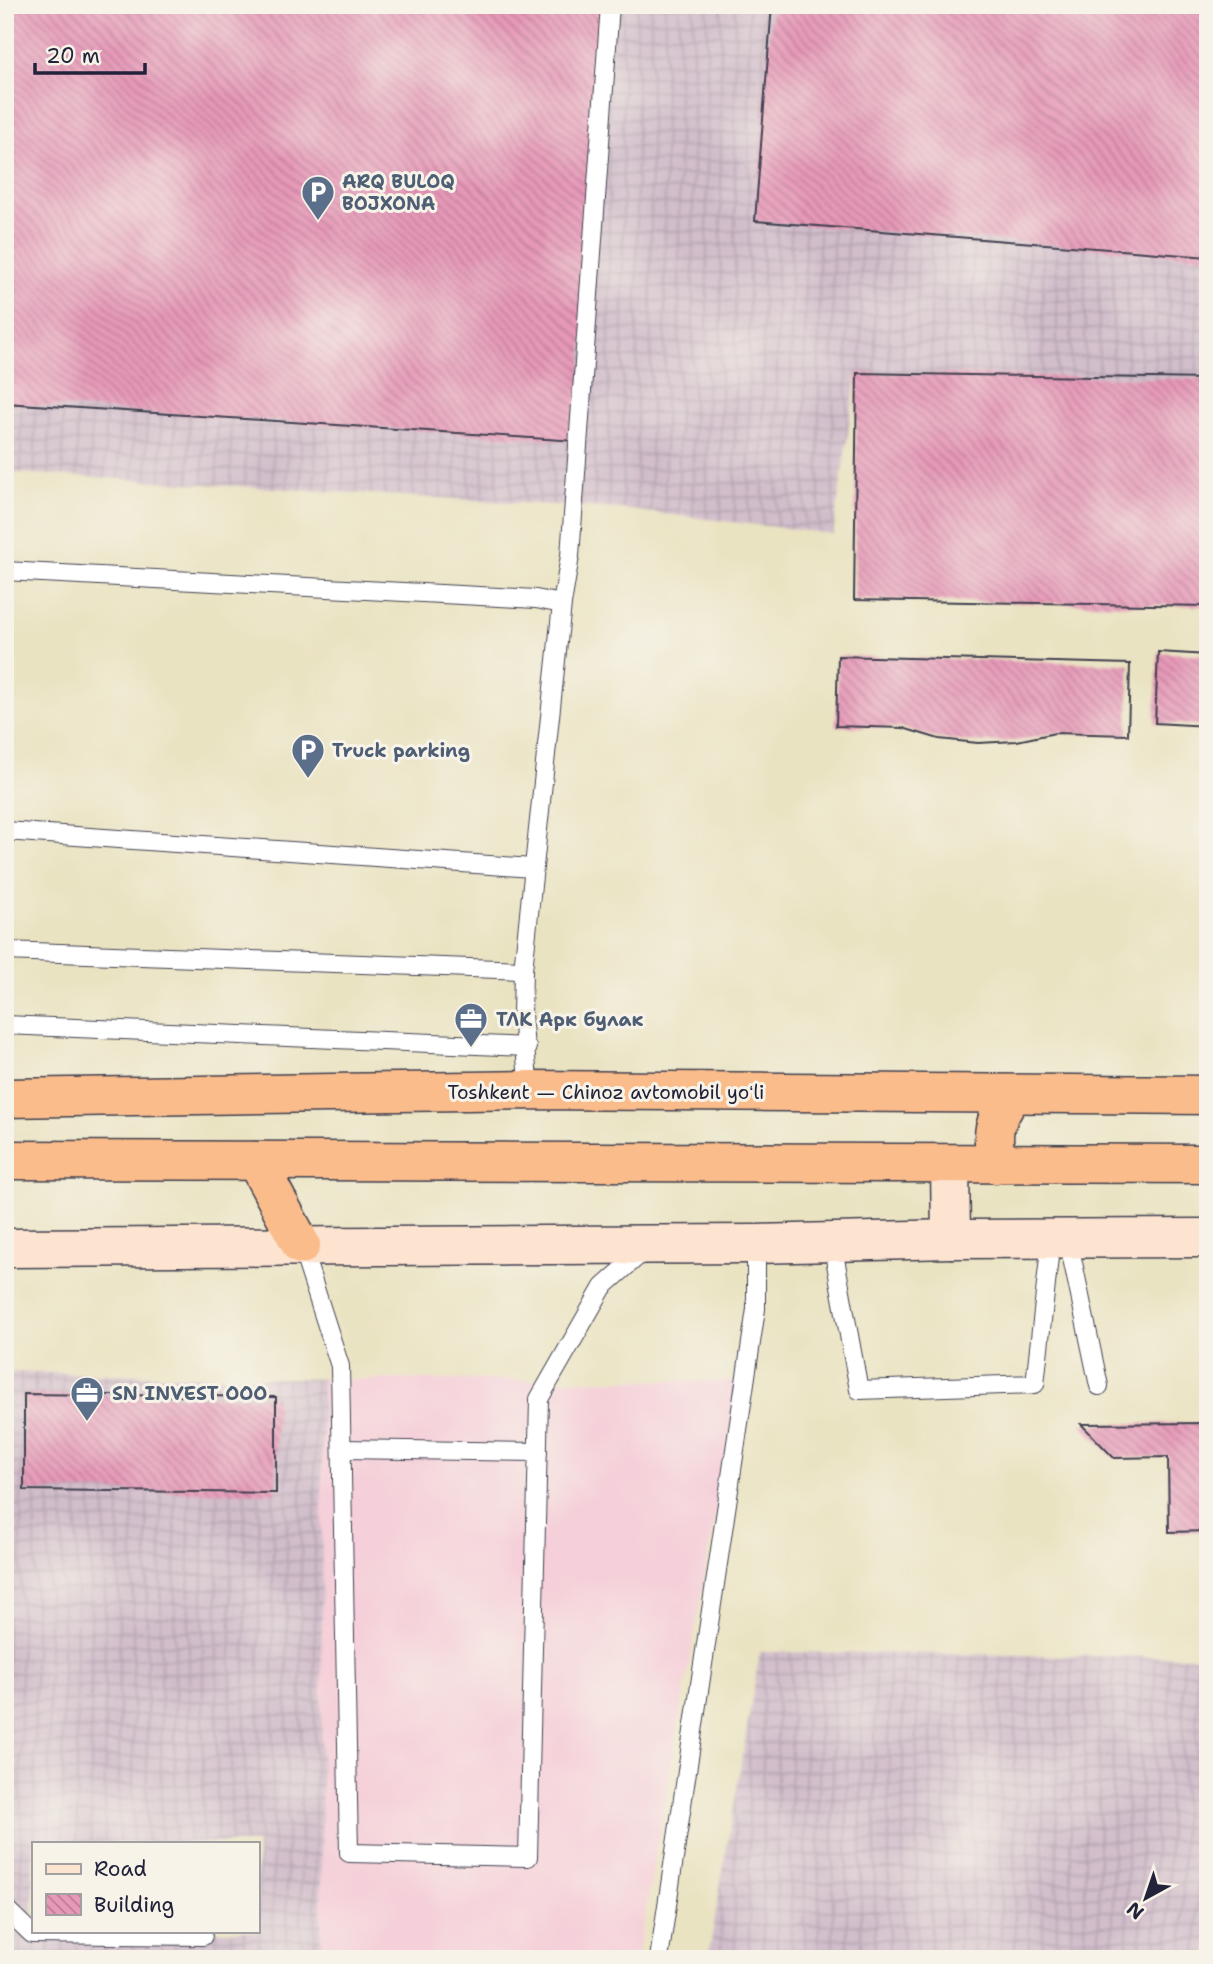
<svg xmlns="http://www.w3.org/2000/svg" width="1213" height="1964" viewBox="0 0 1213 1964" font-family="'Shantell Sans',sans-serif">
<defs>
<pattern id="industrial-grid" width="8" height="8" patternUnits="userSpaceOnUse" patternTransform="scale(1.75)"><rect width="8" height="8" fill="#d1bdcb"/><path d="M0 4h8M4 0v8" fill="none" stroke="#b3a2af"/></pattern>
<pattern id="building-back-hatch" width="6" height="6" patternUnits="userSpaceOnUse" patternTransform="scale(1.75)"><rect width="6" height="6" fill="#e799b8"/><path d="M-1 5l2 2M0 0l6 6M5-1l2 2" fill="none" stroke="#bb7c97"/></pattern>
</defs>
<rect width="100%" height="100%" fill="#f7f3e8"/>
<filter id="ink" filterUnits="userSpaceOnUse"><feTurbulence type="fractalNoise" baseFrequency=".0143" numOctaves="2"/><feDisplacementMap in="SourceGraphic" scale="14" xChannelSelector="R" yChannelSelector="G"/><feConvolveMatrix kernelMatrix="1 2 1 2 8 2 1 2 1" color-interpolation-filters="sRGB"/></filter>
<filter id="wash" filterUnits="userSpaceOnUse"><feTurbulence type="fractalNoise" baseFrequency=".00686" numOctaves="4" result="noise"/><feDisplacementMap in="SourceGraphic" scale="28" xChannelSelector="R" yChannelSelector="G"/><feGaussianBlur stdDeviation="1.57" result="paint"/><feColorMatrix in="noise" values="0 0 0 0 0 0 0 0 0 0 0 0 0 0 0 0 0 1.4 0 .05"/><feComposite in="paint" operator="in"/></filter>
<g filter="url(#wash)">
<rect width="100%" height="100%" fill="#eae3c2"/>
<polygon fill="#f5cfd9" points="322,1379 739,1381 637,1959 321,1959"/>
<g fill="url(#industrial-grid)" fill-rule="evenodd">
<polygon points="5,5 1208,5 1208,379 857,373 833,534 622,509 5,472"/>
<path d="M5,1372L322,1379L321,1959H5ZM33,1843H257V1931H33Z"/>
<polygon points="760,1652 1208,1657 1208,1959 708,1959"/>
</g>
<g id="blocks">
<g fill="url(#building-back-hatch)">
<polygon points="5,5 604,5 577,441 5,403"/>
<polygon points="772,5 1208,5 1208,257 755,221"/>
<polygon points="857,373 1208,379 1208,606 854,600"/>
<polygon points="1158,652 1208,655 1208,726 1155,723"/>
<polygon points="838,656 1130,664 1128,735 1055,733 1017,741 978,743 939,739 903,728 836,726"/>
<polygon points="24,1394 276,1397 276,1493 24,1490"/>
<polygon points="1208,1423 1208,1531 1169,1532 1168,1457 1114,1458 1081,1424"/>
</g>
</g>
</g>
<g filter="url(#ink)">
<use href="#blocks" fill-opacity="0" stroke="#403f4f" stroke-width="2"/>
<g fill="none" stroke-linecap="round" stroke-linejoin="round">
<defs>
<g id="lane">
<polyline points="5,571 536,599 562,604 523,970 522,1015 529,1090"/>
<polyline points="562,604 570,556 610,5"/>
<polyline points="5,831 533,868"/>
<polyline points="5,951 523,970"/>
<polyline points="5,1025 527,1047"/>
<polyline points="1068,1239 1099,1386"/>
<polyline points="832,1242 859,1390 1035,1384 1051,1239"/>
<polyline points="301,1245 340,1366 349,1853 528,1857 539,1399 603,1287 647,1248"/>
<polyline points="342,1449 538,1452"/>
<polyline points="5,1908 32,1934 203,1936"/>
<polyline points="659,1959 756,1309 756,1244"/>
</g>
<g id="secondary">
<polyline points="950,1164 951,1239"/>
<polyline points="5,1248 756,1244 951,1239 1208,1238"/>
</g>
<g id="highway">
<polyline points="5,1098 529,1090 1208,1095"/>
<polyline points="5,1160 1208,1164"/>
<polyline points="256,1161 301,1245"/>
<path d="M996,1164C992,1130 992,1124 1012,1095"/>
</g>
</defs>
<use href="#lane" stroke="#403f4f" stroke-width="20"/>
<use href="#secondary" stroke="#403f4f" stroke-width="41"/>
<use href="#highway" stroke="#403f4f" stroke-width="41"/>
<use href="#lane" stroke="#fff" stroke-width="18"/>
<use href="#secondary" stroke="#fde4d1" stroke-width="38"/>
<use href="#highway" stroke="#fabc8b" stroke-width="38"/>
</g>
</g>
<defs>
<symbol id="parking-pin" viewBox="-11 -11 22 30"><path d="M0 17L-7.5 6A9.5 9.5 0 1 1 7.5 6Z" fill="#5c6f8a" stroke="#f7f3e8"/><path d="M-3.5-5.5H1a3.5 3.5 0 0 1 0 7H-1V5.5H-3.5ZM-1-3.4V-.6H.8a1.4 1.4 0 0 0 0-2.8Z" fill="#fff"/></symbol>
<symbol id="office-pin" viewBox="-11 -11 22 30"><path d="M0 17L-7.5 6A9.5 9.5 0 1 1 7.5 6Z" fill="#5c6f8a" stroke="#f7f3e8"/><path d="M-6-3h4V-5.5h4V-3h4V5H-6ZM-1-4.5V-3h2v-1.5ZM-6 0V1H6V0Z" fill="#fff"/></symbol>
</defs>
<g fill-rule="evenodd">
<use href="#parking-pin" x="299" y="173" width="38" height="52"/>
<use href="#parking-pin" x="289" y="731" width="38" height="52"/>
<use href="#office-pin" x="452" y="1000" width="38" height="52"/>
<use href="#office-pin" x="68" y="1374" width="38" height="52"/>
</g>
<g text-anchor="middle" stroke-width="6" stroke-linejoin="round" paint-order="stroke">
<g font-size="19" font-weight="bold" fill="#4e5e75" stroke="#f7f3e8" text-anchor="start">
<text x="342" y="188">ARQ BULOQ<tspan x="342" dy="22">BOJXONA</tspan></text>
<text x="332" y="757">Truck parking</text>
<text x="496" y="1026">ТЛК Арк булак</text>
<text x="112" y="1400">SN INVEST ООО</text>
</g>
<g font-size="19" fill="#22223b" stroke="#f7f3e8">
<text x="606" y="1099">Toshkent — Chinoz avtomobil yoʻli</text>
</g>
</g>
<rect width="1213" height="1964" fill="none" stroke="#f7f3e8" stroke-width="28"/>
<rect x="32" y="1842" width="228" height="91" fill="#f7f3e8" stroke="#a29fa3" stroke-width="2"/>
<rect x="46" y="1864" width="35" height="10" fill="#fde4d1" stroke="#a29fa3" stroke-width="2"/>
<text x="94" y="1876" font-size="21" fill="#22223b">Road</text>
<rect x="46" y="1894" width="35" height="21" fill="url(#building-back-hatch)" stroke="#a29fa3" stroke-width="2"/>
<text x="94" y="1912" font-size="21" fill="#22223b">Building</text>
<g transform="translate(1146 1898) rotate(220)" stroke="#f7f3e8" stroke-width="5" paint-order="stroke">
<path d="M0-5L12 26L0 18L-12 26Z" fill="#22223b"/>
<text y="-10" font-size="19" font-weight="bold" text-anchor="middle" fill="#22223b">N</text>
</g>
<path d="M35 63v10h110v-10" fill="none" stroke="#22223b" stroke-width="3.5"/>
<text x="46" y="63" font-size="21" fill="#22223b" stroke="#f7f3e8" stroke-width="5" paint-order="stroke">20 m</text>
</svg>
